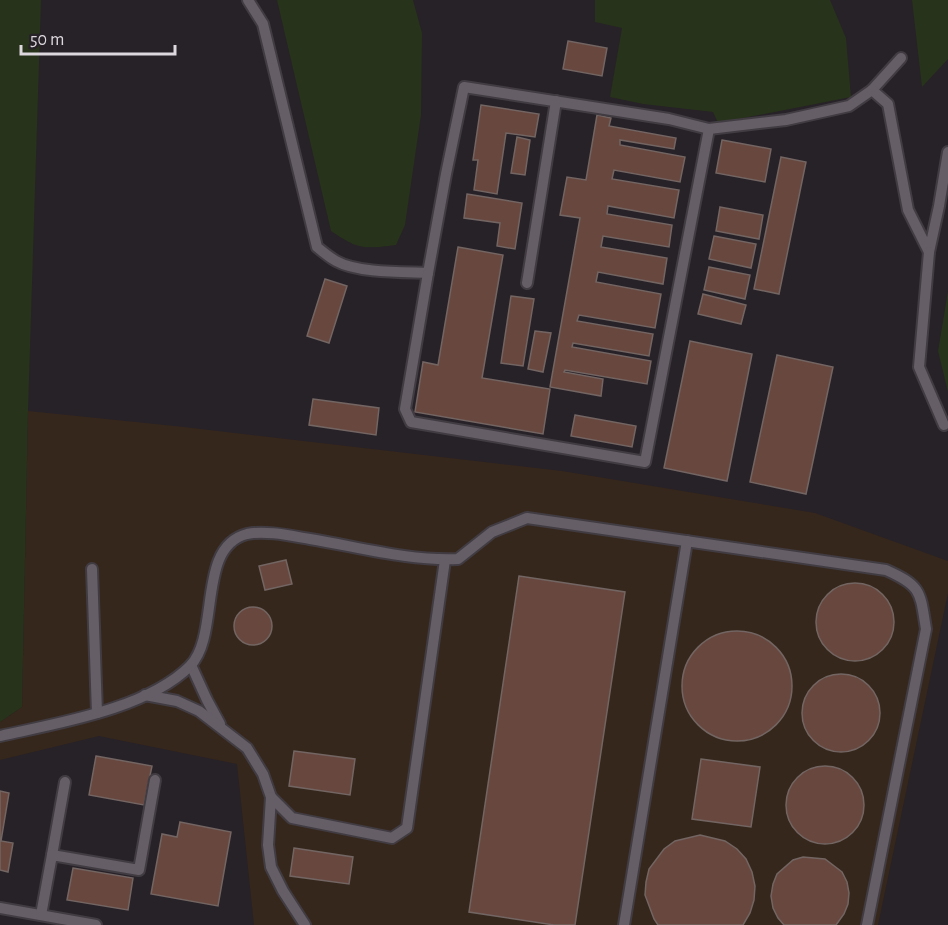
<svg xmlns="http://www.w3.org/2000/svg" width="948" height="925" viewBox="0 0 948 925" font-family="'Alegreya Sans',sans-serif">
<rect width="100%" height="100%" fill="#272128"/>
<polygon fill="#35271b" points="28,411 184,427 562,471 815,513 948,561 948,593 878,925 254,925 237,764 99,736 0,760 0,722 22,707"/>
<g fill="#27331a">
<polygon points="0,0 41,0 28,411 22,707 0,722"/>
<path d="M277,0H413L422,33L421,115L405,225L396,245C364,249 359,250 331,231Z"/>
<polygon points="595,0 830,0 846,38 851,97 718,123 713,112 643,104 610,97 622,28 595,22"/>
<polygon points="912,0 948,0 948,59 922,87"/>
<polygon points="948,291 948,392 938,351"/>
</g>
<g fill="#68473f" stroke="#726562" stroke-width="1.5">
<polygon points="568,41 607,48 602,76 563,69"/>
<polygon points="481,105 539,114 535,137 506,133 497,194 474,190 478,160 473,160"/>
<polygon points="597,115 611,118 609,126 676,138 674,149 620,140 620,145 685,157 680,182 614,170 612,179 679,190 674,218 608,206 607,214 672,225 669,247 603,236 601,247 667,258 663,284 598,272 596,282 661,294 655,328 579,315 577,321 653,334 649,356 573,343 572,347 651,361 647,384 565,370 564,372 603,379 601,396 550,387 580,218 560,215 567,177 586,180"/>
<polygon points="517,137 530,140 525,175 511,173"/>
<polygon points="722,140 771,149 765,182 716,173"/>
<polygon points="781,157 806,162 779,294 754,289"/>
<polygon points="467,194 522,203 515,249 497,246 500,223 464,218"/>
<polygon points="720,207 763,215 759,239 716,231"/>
<polygon points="714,236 756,244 751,268 709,259"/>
<polygon points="458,247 503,255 482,378 550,389 543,434 415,412 423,362 438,365"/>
<polygon points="709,267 750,275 745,299 704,290"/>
<polygon points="325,279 347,286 329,343 307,336"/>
<polygon points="703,294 746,305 741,324 698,314"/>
<polygon points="511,296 534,299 523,366 501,363"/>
<polygon points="535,331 551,333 543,372 528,369"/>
<polygon points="690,341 752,354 727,481 664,468"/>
<polygon points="777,355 833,367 806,494 750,482"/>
<polygon points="313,399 379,408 376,435 309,425"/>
<polygon points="575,415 636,426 632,447 571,436"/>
<polygon points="286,560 292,584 265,590 259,566"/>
<polygon points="519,576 625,592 575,925 554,925 469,912"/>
<circle cx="855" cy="622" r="39"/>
<circle cx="253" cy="626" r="19"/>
<circle cx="737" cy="686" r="55"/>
<circle cx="841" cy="713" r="39"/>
<polygon points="294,751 355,759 350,795 289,786"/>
<polygon points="96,756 152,766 144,805 89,795"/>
<polygon points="701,759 760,767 751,827 692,819"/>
<circle cx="825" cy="805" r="39"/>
<polygon points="0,791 9,793 1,841 13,843 8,872 0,870"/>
<polygon points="180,822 231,832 218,906 151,894 162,834 177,837"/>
<polygon points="700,835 725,841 737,849 746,859 752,872 755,886 754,900 750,913 743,925 658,925 654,919 645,895 646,882 649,869 664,849 675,841"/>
<polygon points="294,848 353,857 349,884 290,876"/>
<polygon points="803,857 825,859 842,872 847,882 849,893 848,904 844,914 836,925 784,925 778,918 773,908 771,896 773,884 777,874 793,860"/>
<polygon points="73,868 133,878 128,910 67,900"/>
</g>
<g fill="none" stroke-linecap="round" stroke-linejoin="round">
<defs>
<g id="lane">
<path d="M248,0L263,24L317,247C323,252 329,257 336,261C357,273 403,272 428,273L446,174L464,87L669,119L709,129L786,120L849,106L872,90L901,58"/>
<polyline points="872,90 888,104 908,210 929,252 939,206 948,152"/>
<polyline points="929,252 919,367 944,425"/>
<polyline points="428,273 405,409 411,422 645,462 709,129"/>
<polyline points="527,283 556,101"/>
<polyline points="92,569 97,713"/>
<polyline points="191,665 207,700 220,724"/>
<polyline points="145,695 177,701 199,711 247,748 263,774 271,797 268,845 271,867 283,891 305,925"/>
<path d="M0,736C58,723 147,709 190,666C221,634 196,547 247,534C265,530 292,536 310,539C359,547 408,561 458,559L492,532L527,518L886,570C922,586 920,592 926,629L867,925"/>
<polyline points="271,797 292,818 392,838 407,828 445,560"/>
<polyline points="52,855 65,782"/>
<polyline points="0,908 96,925"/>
<polyline points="41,915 52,855 139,870 155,780"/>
<polyline points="624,925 687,541"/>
</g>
</defs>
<use href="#lane" stroke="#413b42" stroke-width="14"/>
<use href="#lane" stroke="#655e67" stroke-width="10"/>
</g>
<path d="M21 45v9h154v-9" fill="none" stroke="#dcd8dd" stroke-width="3"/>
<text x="30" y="45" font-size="18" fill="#dcd8dd" stroke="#272128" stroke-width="4.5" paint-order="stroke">50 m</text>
</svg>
